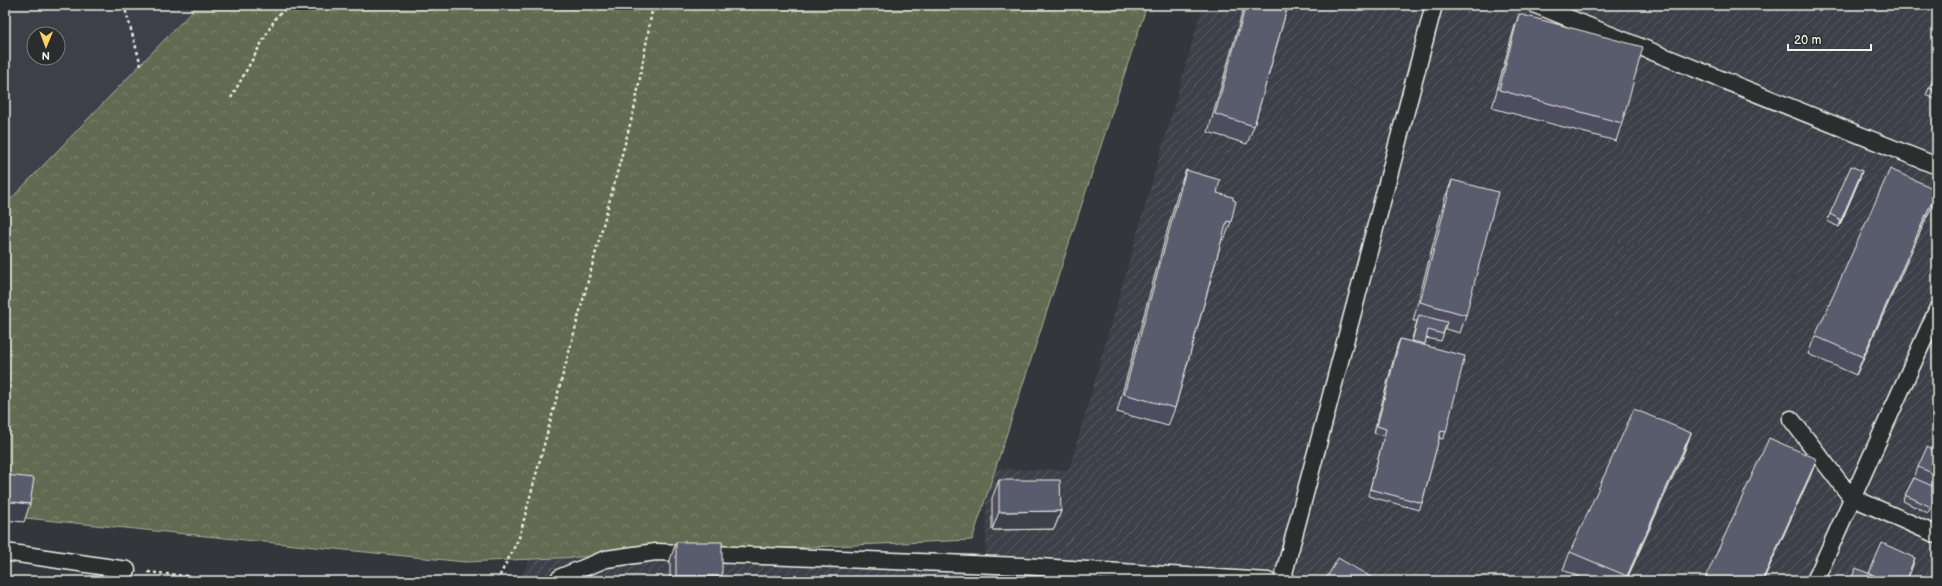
<svg xmlns="http://www.w3.org/2000/svg" width="1942" height="586" viewBox="0 0 1942 586" font-family="'Balsamiq Sans',sans-serif">
<defs>
<pattern id="industrial-furrows" width="10" height="10" patternUnits="userSpaceOnUse"><rect width="10" height="10" fill="#3e414a"/><path d="M-1 1l2-2M0 10L10 0M9 11l2-2" fill="none" stroke="#5a5d64"/></pattern>
<pattern id="forest-crowns" width="20" height="18" patternUnits="userSpaceOnUse"><rect width="20" height="18" fill="#646b51"/><path d="M2 6a3 3 0 1 1 6 0M12 15a3 3 0 1 1 6 0" fill="none" stroke="#7b816a"/></pattern>
</defs>
<rect width="100%" height="100%" fill="#33363b"/>
<filter id="ink" filterUnits="userSpaceOnUse"><feTurbulence type="fractalNoise" baseFrequency=".025" numOctaves="2"/><feDisplacementMap in="SourceGraphic" scale="8" xChannelSelector="R" yChannelSelector="G"/><feConvolveMatrix kernelMatrix="1 2 1 2 8 2 1 2 1" color-interpolation-filters="sRGB"/></filter>
<g filter="url(#ink)">
<path fill="#3e414a" fill-rule="evenodd" d="M5,5H199L5,209ZM34,34H58V58H34Z"/>
<polygon fill="url(#industrial-furrows)" points="1203,5 1937,5 1937,581 519,581 534,550 986,557 986,469 1069,470"/>
<polygon fill="url(#forest-crowns)" stroke="#acae9c" points="198,5 1147,5 972,540 465,562 5,516 5,205"/>
<g fill="none" stroke-linecap="round" stroke-linejoin="round">
<defs>
<g id="lane">
<polyline points="1536,5 1937,166"/>
<polyline points="1791,419 1851,497 1937,535"/>
<polyline points="5,552 127,570"/>
<polyline points="557,581 561,577 606,559 656,552 1022,566 1268,581"/>
<polyline points="1282,581 1434,5"/>
<polyline points="1815,581 1937,310"/>
</g>
</defs>
<use href="#lane" stroke="#f4f1e8" stroke-width="19"/>
<g stroke="#f4f1e8" stroke-width="2.5" stroke-dasharray="3 3" stroke-linecap="butt">
<polyline points="124,5 141,65"/>
<polyline points="231,98 276,17 290,5"/>
<polyline points="148,572 234,581"/>
<polyline points="422,581 433,578"/>
<polyline points="497,581 519,538 635,106 653,5"/>
</g>
<use href="#lane" stroke="#2a2d2e" stroke-width="16"/>
</g>
<g fill="#4d4e5e" stroke="#f4f1e8">
<polygon points="1227,5 1288,5 1254,126 1247,144 1208,132 1243,10 1227,6"/>
<polygon points="1519,14 1622,123 1616,141 1492,108 1513,32"/>
<polygon points="1937,71 1937,100 1926,95 1929,88"/>
<polygon points="1186,170 1231,222 1224,240 1222,239 1175,408 1168,426 1117,412 1179,188"/>
<polygon points="1860,178 1839,227 1827,221 1830,214"/>
<polygon points="1452,180 1466,315 1460,333 1445,329 1441,341 1426,338 1424,345 1446,432 1443,439 1439,438 1422,503 1419,510 1368,496 1384,436 1374,433 1397,346 1400,339 1411,342 1417,321 1413,321 1445,198"/>
<polygon points="1931,208 1856,375 1808,354 1815,336"/>
<polygon points="1691,433 1684,452 1626,581 1589,581 1563,570 1570,552"/>
<polygon points="1937,438 1937,496 1936,496 1928,513 1903,501 1905,495 1914,478 1918,467 1933,450"/>
<polygon points="999,480 1061,511 1054,529 992,530 992,498"/>
<polygon points="676,542 722,576 720,581 670,581 670,560"/>
</g>
<g fill="#3e404c" stroke="#f4f1e8">
<polygon points="1862,171 1860,178 1839,227 1841,220"/>
<polygon points="1937,190 1931,208 1856,375 1863,357"/>
<polygon points="1691,433 1684,452 1626,581 1625,581"/>
<polygon points="1817,459 1810,477 1763,581 1762,581"/>
<polygon points="5,501 30,504 24,522 5,520"/>
<polygon points="1061,511 1054,529 992,530 999,512"/>
<polygon points="1915,558 1911,571 1906,581 1905,581"/>
<polygon points="676,576 722,576 720,581 674,581"/>
</g>
<g fill="#595b6d" stroke="#f4f1e8">
<polygon points="1246,5 1288,5 1254,126 1215,114"/>
<polygon points="1519,14 1643,47 1622,123 1499,90"/>
<polygon points="1937,71 1937,92 1929,88"/>
<polygon points="1851,166 1862,171 1841,220 1830,214"/>
<polygon points="1890,169 1937,190 1863,357 1815,336"/>
<polygon points="1186,170 1220,180 1217,193 1233,197 1233,200 1236,201 1231,222 1227,221 1175,408 1124,394"/>
<polygon points="1452,180 1498,192 1466,315 1420,302"/>
<polygon points="1419,315 1447,322 1443,334 1428,330 1425,344 1412,341"/>
<polygon points="1400,339 1465,356 1446,432 1441,431 1422,503 1370,489 1386,429 1377,426"/>
<polygon points="1634,409 1691,433 1627,576 1570,552"/>
<polygon points="1769,438 1817,459 1762,581 1704,581"/>
<polygon points="1927,447 1937,452 1937,475 1918,467"/>
<polygon points="5,475 34,478 30,504 5,501"/>
<polygon points="1914,478 1937,488 1937,493 1931,507 1905,495"/>
<polygon points="999,480 1060,480 1061,511 999,512"/>
<rect x="676" y="542" width="46" height="34"/>
<polygon points="1882,543 1915,558 1905,581 1886,581 1869,573"/>
<polygon points="1338,558 1378,581 1325,581"/>
<polygon points="1856,568 1886,581 1850,581"/>
</g>
</g>
<rect width="1942" height="586" fill="none" stroke="#2a2d2e" stroke-width="20"/>
<rect x="10" y="10" width="1922" height="566" fill="none" stroke="#f4f1e8" stroke-width="1.5" filter="url(#ink)"/>
<g transform="translate(46 46) rotate(181)"><circle r="19" fill="#2a2d2e" stroke="#7b7b78"/>
<path d="M0-3L7 15L0 10L-7 15Z" fill="#ffd166"/>
<text y="-6" font-size="11" font-weight="bold" text-anchor="middle" fill="#f4f1e8">N</text>
</g>
<path d="M1788 44v6h83v-6" fill="none" stroke="#f4f1e8" stroke-width="2"/>
<text x="1794" y="44" font-size="12" fill="#f4f1e8" stroke="#2a2d2e" stroke-width="3" paint-order="stroke">20 m</text>
</svg>
